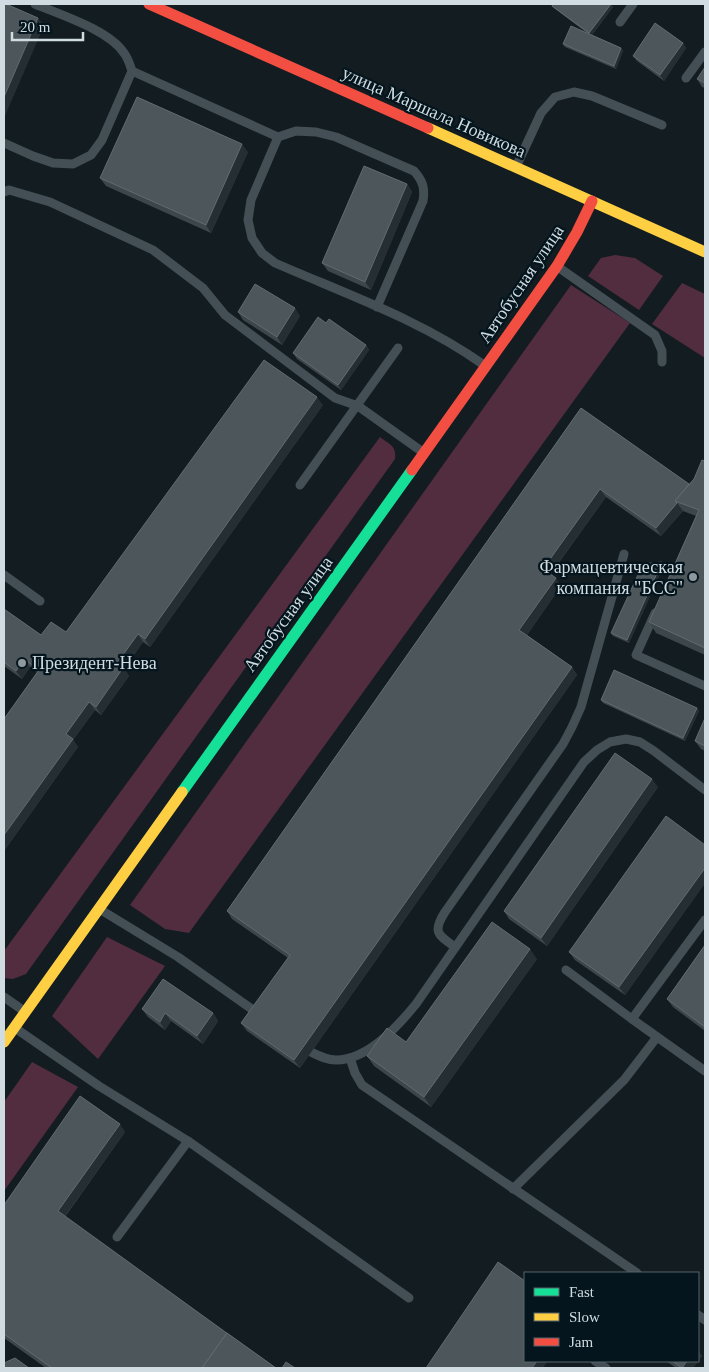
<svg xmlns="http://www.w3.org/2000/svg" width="709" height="1372" viewBox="0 0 709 1372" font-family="Georgia,serif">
<rect width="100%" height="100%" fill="#121c21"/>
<g fill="#522c3f">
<polygon points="615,255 635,258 663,276 639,310 588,276 601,258"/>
<polygon points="682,283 705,294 705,358 652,324"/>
<polygon points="571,285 630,323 189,933 165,929 130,905"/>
<path d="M380,437C389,444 397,446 395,459L26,974L13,979L4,978V951Z"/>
<polygon points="107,937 165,966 98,1059 52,1016"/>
<polygon points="32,1062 78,1087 4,1191 4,1102"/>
</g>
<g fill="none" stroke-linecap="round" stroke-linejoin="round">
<g stroke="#434f55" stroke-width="9">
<path d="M35,4C61,15 109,30 124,53C128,58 130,65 132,71L278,137"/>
<polyline points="620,22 633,4"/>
<polyline points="686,78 705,52"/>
<polyline points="4,143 33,156 53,163 73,164 91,155 102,140 132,71"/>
<polyline points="516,167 541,113 555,97 574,92 592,96 662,125"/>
<polyline points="4,192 9,190 50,202 153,250 203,288 225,315 335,398 358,406 424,453"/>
<polyline points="558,267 655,335 662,351 662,362"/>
<path d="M377,307L423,201C425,188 423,181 414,171L336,137L316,132L296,131L278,137L251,200L248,220L252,238L262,253L275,263C346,294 421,320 484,365"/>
<polyline points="300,485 398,348"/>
<polyline points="4,575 40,601"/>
<polyline points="655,613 636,655 705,686"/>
<polyline points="101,910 178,957 259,1014"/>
<polyline points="705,920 632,1019 705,1071"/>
<path d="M455,947C438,935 432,932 445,912L563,744L572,727L581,707L624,554"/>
<polyline points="566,970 632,1019"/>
<polyline points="4,997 24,1011"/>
<polyline points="15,1028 99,1086 188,1141 409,1298"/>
<path d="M311,1052C319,1056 327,1060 336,1060C368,1060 398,1026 416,1004L584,762L597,750L610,742L626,739L640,742L654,751L705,790"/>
<polyline points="350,1058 355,1073 362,1085 637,1273"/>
<polyline points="513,1189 624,1080 657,1037"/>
<polyline points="117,1237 188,1141"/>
<polyline points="698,1315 705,1320"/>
<polyline points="595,1361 606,1368"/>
</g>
<polyline stroke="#16e098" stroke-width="11" points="182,792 412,470"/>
<g stroke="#ffcf43" stroke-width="11">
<polyline points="428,128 705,252"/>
<polyline points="4,1042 182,792"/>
</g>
<g stroke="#f24e42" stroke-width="11">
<polyline points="149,4 428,128"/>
<polyline points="412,470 557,266 577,232 592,201"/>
</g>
</g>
<g fill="#3d464a">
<polygon points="611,4 613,7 592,35 621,48 623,51 616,69 565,47 563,44 587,33 554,8 552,6"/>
<polygon points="683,43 686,48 664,81 637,61 633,56"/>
<polygon points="705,67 705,88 702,87 697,79"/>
<polygon points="248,152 211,233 106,186 100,178"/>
<polygon points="407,184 412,192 371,290 328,271 322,263"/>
<polygon points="238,312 300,316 282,345 243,320"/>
<polygon points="326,323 366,345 369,350 341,390 297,359 293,353"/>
<polygon points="323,405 150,647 143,642 124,669 129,676 101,715 95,710 73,740 78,747 4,851 4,719 37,672 30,667 22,679 4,666 4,609 41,635 66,632"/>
<polygon points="581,408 689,484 694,479 705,461 705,655 656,633 649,622 696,516 683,511 661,536 606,497 550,575 561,586 527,635 572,667 577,675 300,1068 247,1031 241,1023 288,958 232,919 227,911"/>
<polygon points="664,565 629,643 613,636 611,633"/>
<polygon points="601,700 697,708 699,711 685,741 603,703"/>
<polygon points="705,718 705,751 701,749 695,741"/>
<polygon points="658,787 547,946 509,919 504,911"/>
<polygon points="705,845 705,883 625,995 575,960 569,952"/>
<polygon points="705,945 705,1031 673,1007 667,999"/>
<polygon points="537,959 431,1107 374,1066 367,1056 406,1042"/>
<polygon points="142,1009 213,1013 218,1021 203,1044 171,1021 165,1030 148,1017"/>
<polygon points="125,1132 65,1217 276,1368 46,1368 4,1338 4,1205"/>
<polygon points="698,1351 702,1356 693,1368 676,1368 666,1361 698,1361"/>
</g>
<g fill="#252f33">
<polygon points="611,4 613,7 591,36 589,33"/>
<polygon points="38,18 44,26 4,118 4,97"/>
<polygon points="683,43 686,48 664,81 660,75"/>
<polygon points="621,48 623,51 616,69 614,66"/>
<polygon points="242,144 248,152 211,233 206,225"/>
<polygon points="407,184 412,192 371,290 365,282"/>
<polygon points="295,308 300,316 282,345 277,337"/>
<polygon points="366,345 369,350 341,390 338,385"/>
<polygon points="317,397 323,405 150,647 145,639"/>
<polygon points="600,489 606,497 548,577 543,569"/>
<polygon points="677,503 683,511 661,536 656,528"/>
<polygon points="662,562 664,565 629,643 627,640"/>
<polygon points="556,578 561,586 525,638 519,630"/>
<polygon points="138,634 143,642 124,669 129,676 101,715 96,707 117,663"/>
<polygon points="24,659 30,667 22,679 16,671"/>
<polygon points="572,667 577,675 300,1068 294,1060"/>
<polygon points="89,702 95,710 73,740 78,747 4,851 4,835 66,734"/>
<polygon points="697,708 699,711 685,741 683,738"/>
<polygon points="652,779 658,787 547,946 541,938"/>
<polygon points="705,868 705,883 625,995 619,987"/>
<polygon points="530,949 537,959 431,1107 424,1097"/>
<polygon points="165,1013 171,1021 165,1030 160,1022"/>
<polygon points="213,1013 218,1021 203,1044 197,1036"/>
<polygon points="120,1124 125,1132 63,1219 58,1211"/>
<polygon points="698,1351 702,1356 693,1368 682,1368 687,1361 698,1361"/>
<polygon points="537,1361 548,1361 543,1368 532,1368"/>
</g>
<g fill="#4d565b" stroke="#616b70">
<polygon points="4,4 6,4 38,18 4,97"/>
<polygon points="553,4 611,4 589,33 552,6"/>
<polygon points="655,23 683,43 660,75 633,56"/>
<polygon points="571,26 621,48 614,66 563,44"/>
<polygon points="705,67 705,83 697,79"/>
<polygon points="137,97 242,144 206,225 100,178"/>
<polygon points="364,166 407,184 365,282 322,263"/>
<polygon points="255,284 295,308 277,337 238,312"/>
<polygon points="318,317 326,323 329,319 366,345 338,385 293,353"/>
<polygon points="264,360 317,397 145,639 138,634 117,663 123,668 96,707 89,702 66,734 73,739 4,835 4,719 39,670 24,659 16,671 4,662 4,609 41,635 51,622 66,632"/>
<polygon points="581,408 689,484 675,501 677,503 656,528 600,489 543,569 556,578 519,630 572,667 294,1060 241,1023 290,955 227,911"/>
<polygon points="702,460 705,461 705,648 649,622 699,510 675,501 694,479"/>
<polygon points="662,562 627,640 611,633 643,564"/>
<polygon points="614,670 697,708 683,738 601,700"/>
<polygon points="705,718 705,746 695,741"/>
<polygon points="615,753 652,779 541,938 504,911"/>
<polygon points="666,816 705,845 705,868 619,987 569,952"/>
<polygon points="492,922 530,949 424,1097 367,1056 387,1028 406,1042"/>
<polygon points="705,945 705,1027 667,999"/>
<polygon points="163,979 213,1013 197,1036 165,1013 160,1022 142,1009"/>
<polygon points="80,1096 120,1124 58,1211 228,1334 227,1333 202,1368 52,1368 4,1334 4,1205"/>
<polygon points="498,1262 525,1281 525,1361 537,1361 532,1368 426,1368"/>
<polygon points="227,1333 276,1368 202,1368"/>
<polygon points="15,1358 29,1368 4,1368 4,1363"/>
<polygon points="672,1361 687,1361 682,1368"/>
<polygon points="286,1362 295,1368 282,1368"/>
</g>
<g fill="#8e999e" stroke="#04151d" stroke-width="2">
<circle cx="693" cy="577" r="5"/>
<circle cx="22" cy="663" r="5"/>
</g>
<g text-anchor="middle" stroke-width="4.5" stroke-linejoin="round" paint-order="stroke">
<g font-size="18" fill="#d0dce1" stroke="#04151d">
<text transform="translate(434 112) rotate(24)" y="6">улица Маршала Новикова</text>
<text transform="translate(521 284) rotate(-56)" y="6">Автобусная улица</text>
<text transform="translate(288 614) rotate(-54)" y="6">Автобусная улица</text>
</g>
<g font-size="18" fill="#d0dce1" stroke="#04151d" text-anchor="end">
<text x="683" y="573">Фармацевтическая<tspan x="683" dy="21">компания "БСС"</tspan></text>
<text x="32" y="669" text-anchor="start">Президент-Нева</text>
</g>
</g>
<rect width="709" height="1372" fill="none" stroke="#d0dce1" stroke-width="10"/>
<rect x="524" y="1272" width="175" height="90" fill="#04151d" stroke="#56656b"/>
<rect x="534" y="1288" width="25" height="8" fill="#16e098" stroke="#56656b"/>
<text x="569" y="1297" font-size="15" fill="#d0dce1">Fast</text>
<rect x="534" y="1313" width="25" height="8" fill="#ffcf43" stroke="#56656b"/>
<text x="569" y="1322" font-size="15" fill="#d0dce1">Slow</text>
<rect x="534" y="1338" width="25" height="8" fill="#f24e42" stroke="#56656b"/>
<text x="569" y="1347" font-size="15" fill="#d0dce1">Jam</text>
<path d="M12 32v8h71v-8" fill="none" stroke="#d0dce1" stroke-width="2.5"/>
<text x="20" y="32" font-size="15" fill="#d0dce1" stroke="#04151d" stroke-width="4" paint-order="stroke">20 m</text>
</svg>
